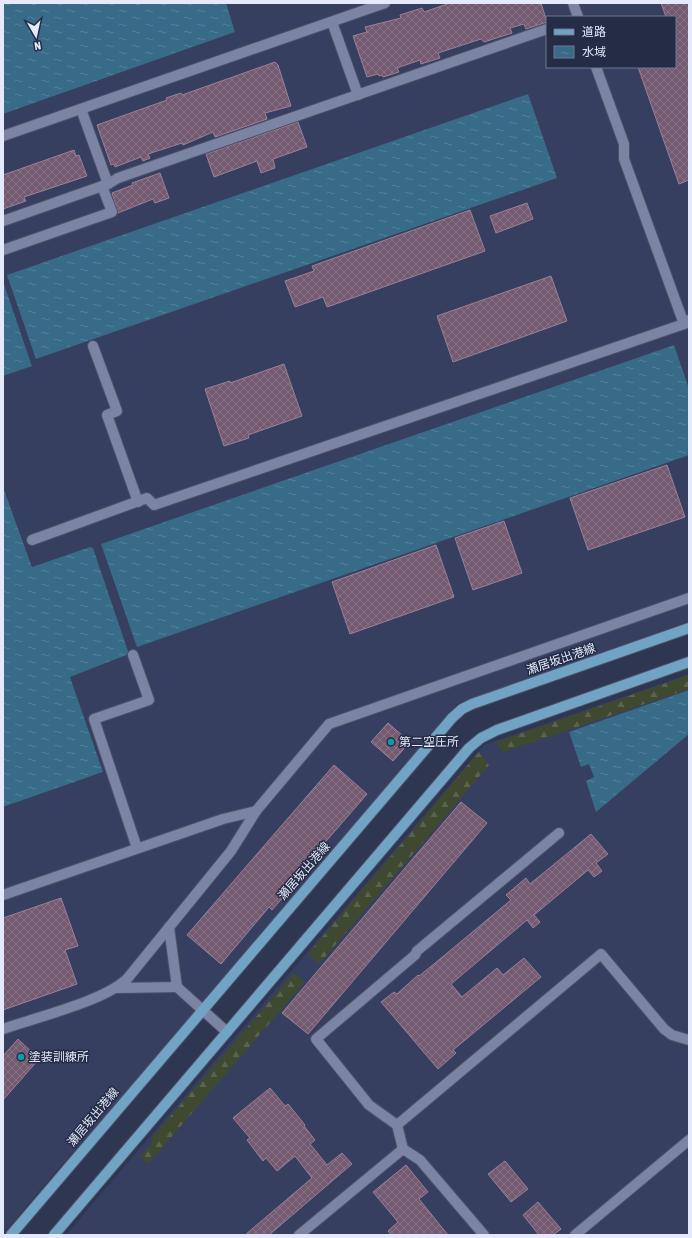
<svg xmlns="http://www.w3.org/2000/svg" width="692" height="1238" viewBox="0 0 692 1238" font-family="'Asap Condensed','Noto Sans JP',sans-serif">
<defs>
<pattern id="forest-firs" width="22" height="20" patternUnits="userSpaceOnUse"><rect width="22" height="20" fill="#3f4930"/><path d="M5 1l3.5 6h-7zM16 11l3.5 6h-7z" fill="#5b634f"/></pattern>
<pattern id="water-ripples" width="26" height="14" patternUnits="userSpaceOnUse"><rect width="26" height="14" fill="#386b88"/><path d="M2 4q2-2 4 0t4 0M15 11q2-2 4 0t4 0" fill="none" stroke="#55809a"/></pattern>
<pattern id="building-cross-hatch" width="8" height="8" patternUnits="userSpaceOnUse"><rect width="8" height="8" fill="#745a70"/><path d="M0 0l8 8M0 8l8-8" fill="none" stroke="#887285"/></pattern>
</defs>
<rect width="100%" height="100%" fill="#2f3651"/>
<g fill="#373f60" fill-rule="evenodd">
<path d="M226,3H689V621L457,704L147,1070L57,1170L3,1234V807L101,773V767L70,677L129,654L93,548L90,547L32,567L3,487V376L32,365L3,281V114L235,32ZM547,17H675V67H547Z"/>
<polygon points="689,674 689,1235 66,1235 484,745"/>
</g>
<g fill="url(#forest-firs)">
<polygon points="689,675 689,689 503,752 496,742"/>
<polygon points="479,752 489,765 319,964 308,954"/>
<polygon points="294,973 305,982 148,1164 140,1157 153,1143 150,1140"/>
</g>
<g fill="url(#water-ripples)">
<polygon points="3,3 226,3 235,32 3,114"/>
<polygon points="528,94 557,178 36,359 7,275"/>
<polygon points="3,281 32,366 3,376"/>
<polygon points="674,345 689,389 689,455 137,647 101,544"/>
<polygon points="3,487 32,567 90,547 93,548 129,654 70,677 103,772 3,807"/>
<polygon points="689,690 689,734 596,812 586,781 594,777 589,764 581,767 569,732"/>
</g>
<g fill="url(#building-cross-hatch)" stroke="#9c8096">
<polygon points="450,3 541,3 547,22 526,29 524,24 510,28 512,33 484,42 481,39 438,53 440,58 421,64 420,60 397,68 399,72 383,77 382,75 379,76 378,74 367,77 353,36 367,32 365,27 401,18 400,15 422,8 424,12"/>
<polygon points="661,3 689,3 689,180 679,184 638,67 675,67 675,17 666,17"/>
<polygon points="275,62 278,65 291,106 265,113 267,119 215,137 213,132 183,145 182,143 148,154 150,158 143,161 141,157 115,167 114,164 111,165 97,125 167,100 166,98 181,93 182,95"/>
<polygon points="298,122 307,147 273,159 275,168 261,173 257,161 214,177 206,154"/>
<polygon points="74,150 76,156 79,155 87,176 24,197 26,201 3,209 3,175"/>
<polygon points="160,173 169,198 155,203 153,199 118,213 112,193 133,185 132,183"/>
<polygon points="527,203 533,219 496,233 490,216"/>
<polygon points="470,210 485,251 327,307 323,297 295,307 285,281 314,271 312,266"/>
<polygon points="551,276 567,321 453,362 437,316"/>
<polygon points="284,364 302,416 248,435 249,438 224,446 205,389 230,381 230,383"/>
<polygon points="667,465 685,517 588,550 570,498"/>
<polygon points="504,521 522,573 473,590 455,538"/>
<polygon points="436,545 454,597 350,634 332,582"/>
<polygon points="388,723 410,742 393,761 371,742"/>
<polygon points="334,765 367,794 295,877 298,880 272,910 269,907 221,964 187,935"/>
<polygon points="461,802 487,823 308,1034 282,1013"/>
<polygon points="591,834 608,854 596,863 602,871 594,877 588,870 534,915 540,922 533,928 527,920 451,984 462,997 497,968 503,975 524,958 541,977 453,1050 456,1053 438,1069 381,1002 394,992 397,994 418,975 419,976 434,964 511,900 506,895 526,878 530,884"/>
<polygon points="61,898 78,946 65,950 77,984 3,1010 3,918"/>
<polygon points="18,1039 39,1059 3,1100 3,1056"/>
<polygon points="270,1088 285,1106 288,1104 305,1125 304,1126 315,1140 310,1144 327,1165 342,1153 352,1164 269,1235 245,1235 312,1178 295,1156 277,1171 266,1158 263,1161 247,1140 250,1138 233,1118"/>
<polygon points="505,1161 528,1189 511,1202 488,1174"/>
<polygon points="406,1165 428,1192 419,1199 448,1235 391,1235 388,1231 398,1222 373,1192"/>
<polygon points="538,1202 561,1229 553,1235 539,1235 523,1215"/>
</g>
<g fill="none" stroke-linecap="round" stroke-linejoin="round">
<defs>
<g id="minor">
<polyline points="573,3 578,17"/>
<polyline points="332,22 358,95"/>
<polyline points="596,67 624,144 624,159 684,324"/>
<polyline points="81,109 108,184"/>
<polyline points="3,136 385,3"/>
<polyline points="3,221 108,184 118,178 547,29"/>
<polyline points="3,250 112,212 102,186"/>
<polyline points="93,346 117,411 107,415 138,502"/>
<polyline points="32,540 147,498 154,505 684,324 689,320"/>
<polyline points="133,655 149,700 94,719 137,848"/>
<polyline points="3,895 223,819 256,811"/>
<polyline points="177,987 227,1032"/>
<polyline points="117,988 177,987 169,927"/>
<path d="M3,1029C37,1017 102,1002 127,979L231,851L256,811L329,724L689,598"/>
<polyline points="397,1125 369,1105 316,1039 415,955 417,951 559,833"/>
<polyline points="403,1149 397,1125 601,954 664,1029 672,1035 689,1040"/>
<polyline points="403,1149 420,1160 484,1235"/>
<polyline points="299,1235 403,1149"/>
<polyline points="575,1235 689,1140"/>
</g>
<g id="major">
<polyline points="11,1235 452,718 462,709 472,704 689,628"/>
<polyline points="54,1235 469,748 481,738 497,730 689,662"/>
</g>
</defs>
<use href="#minor" stroke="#4c5269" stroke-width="12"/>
<use href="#major" stroke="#4c5269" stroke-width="12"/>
<use href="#minor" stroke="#7b84a3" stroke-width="10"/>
<use href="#major" stroke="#71a3c5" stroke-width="10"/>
</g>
<g fill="#0f9aa8" stroke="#252c46" stroke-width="1.5">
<circle cx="391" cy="742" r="4"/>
<circle cx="21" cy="1057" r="4"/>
</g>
<g text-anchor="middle" stroke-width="3" stroke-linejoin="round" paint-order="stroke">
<g font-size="12" fill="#e4eafb" stroke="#252c46">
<text transform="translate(561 659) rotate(-19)" y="4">瀬居坂出港線</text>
<text transform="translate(304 871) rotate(-49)" y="4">瀬居坂出港線</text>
<text transform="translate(93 1117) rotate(-50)" y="4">瀬居坂出港線</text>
</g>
<g font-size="12" fill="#e4eafb" stroke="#252c46" text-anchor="start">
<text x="399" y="746">第二空圧所</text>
<text x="29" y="1061">塗装訓練所</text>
</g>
</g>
<rect width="692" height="1238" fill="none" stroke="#e4eafb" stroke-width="8"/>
<rect x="546" y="16" width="130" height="52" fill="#252c46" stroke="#71788e"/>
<rect x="554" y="29" width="20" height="6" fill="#71a3c5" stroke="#71788e"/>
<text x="582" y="36" font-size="12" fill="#e4eafb">道路</text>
<rect x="554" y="46" width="20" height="12" fill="url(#water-ripples)" stroke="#71788e"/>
<text x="582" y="56" font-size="12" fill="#e4eafb">水域</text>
<g transform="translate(36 36) rotate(171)" stroke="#252c46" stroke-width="3" paint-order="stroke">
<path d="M0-3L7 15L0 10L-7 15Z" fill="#e4eafb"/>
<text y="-6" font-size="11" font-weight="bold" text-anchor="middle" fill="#e4eafb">N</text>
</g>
</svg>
